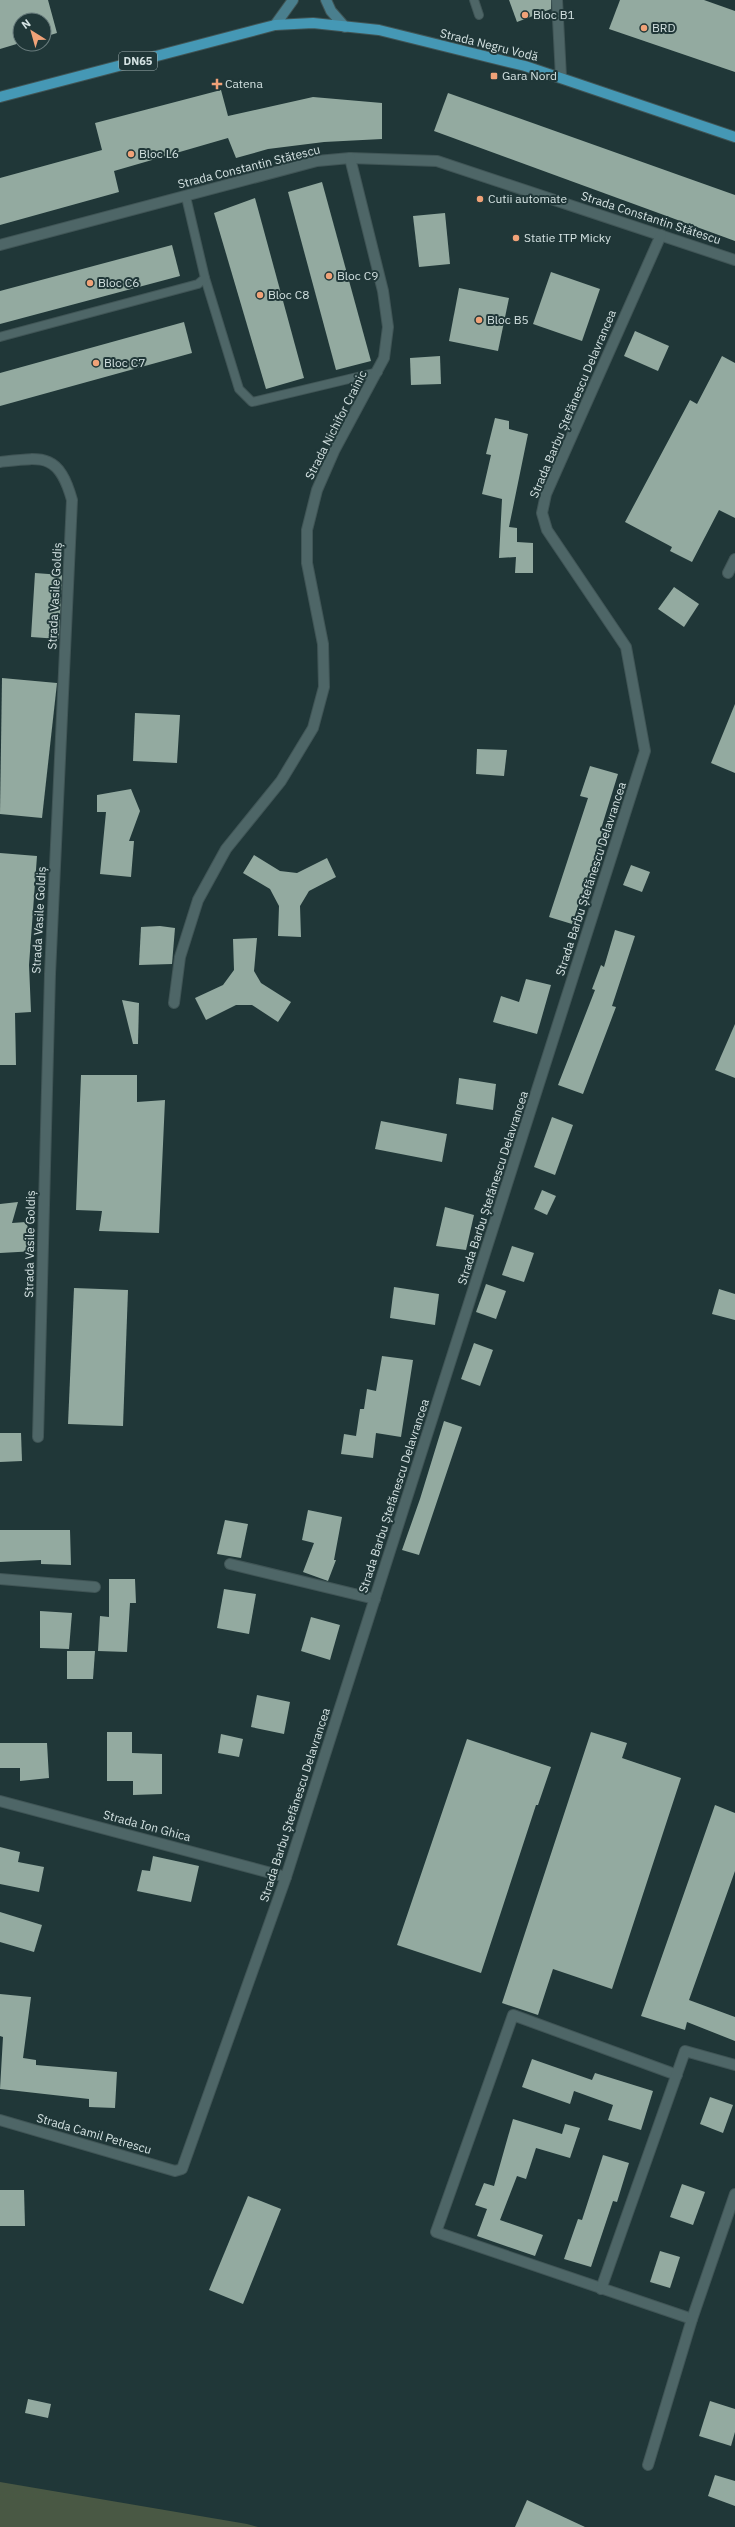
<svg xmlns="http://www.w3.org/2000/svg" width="735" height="2527" viewBox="0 0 735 2527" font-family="'IBM Plex Sans',sans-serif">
<rect width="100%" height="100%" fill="#203738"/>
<polygon fill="#495844" points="0,2482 247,2524 258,2527 0,2527"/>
<g fill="#93aaa0">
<polygon points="0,0 48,0 57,33 44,37 44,20 20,20 20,43 0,49"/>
<polygon points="509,0 551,0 551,9 517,22"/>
<polygon points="620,0 704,0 735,11 735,72 609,29"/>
<polygon points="221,90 228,116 313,97 382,103 382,139 324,142 268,149 236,158 228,138 114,171 119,192 0,225 0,178 102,150 95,123"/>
<polygon points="448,93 735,195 735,241 434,131"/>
<polygon points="322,182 371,361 336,370 288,192"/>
<polygon points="255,198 304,378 266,389 214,213"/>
<polygon points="445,213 450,264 419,267 413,216"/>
<polygon points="172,245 180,276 0,324 0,291"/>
<polygon points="551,272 600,289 582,341 533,324"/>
<polygon points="459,288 509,298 498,351 449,341"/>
<polygon points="184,322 192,353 0,406 0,373"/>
<polygon points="635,331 669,346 658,371 624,356"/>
<polygon points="440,356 441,384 411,385 410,358"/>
<polygon points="722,356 735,363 735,518 719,510 692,562 670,551 672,547 625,522 690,400 697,404"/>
<polygon points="495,418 509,421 509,429 528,434 509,527 517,528 517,542 533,543 533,573 515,573 516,557 499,558 502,499 482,494 491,455 486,454"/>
<polygon points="35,573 62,575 59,639 31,637"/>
<polygon points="674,587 699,604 684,627 658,609"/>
<polygon points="2,678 57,683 42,818 0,814"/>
<polygon points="735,704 735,773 711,763"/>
<polygon points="135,713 180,715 177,763 133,761"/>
<polygon points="477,749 507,750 504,776 476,774"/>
<polygon points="590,766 618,774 601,829 607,831 596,865 598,865 591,888 585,886 572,924 549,917 588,798 580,796"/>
<polygon points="131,789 140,811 129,841 134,841 131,877 100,874 106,812 97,812 97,795"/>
<polygon points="0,853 37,856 29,965 31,1012 15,1013 16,1065 0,1065"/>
<polygon points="254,855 280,871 297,873 327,858 336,877 309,891 300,906 301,937 278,936 279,906 270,889 243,873"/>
<polygon points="631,865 650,872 642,892 623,885"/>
<polygon points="160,926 175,928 172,964 139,965 141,927"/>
<polygon points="615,930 635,936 612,1006 616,1007 583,1094 558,1085 595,990 592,989 601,965 604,967"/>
<polygon points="257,938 254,971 261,983 291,1002 278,1022 252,1005 236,1005 206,1020 195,998 223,985 234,970 233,939"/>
<polygon points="526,979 551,985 537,1034 493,1022 501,996 519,1002"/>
<polygon points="122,1000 139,1003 138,1044 133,1044"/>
<polygon points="735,1024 735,1078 715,1070"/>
<polygon points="81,1075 137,1075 137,1102 165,1100 159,1233 99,1231 102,1211 76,1210"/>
<polygon points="459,1078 496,1084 493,1110 456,1104"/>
<polygon points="552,1117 573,1125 555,1175 534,1167"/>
<polygon points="381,1121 447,1134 442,1162 375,1149"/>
<polygon points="542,1190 556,1196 547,1215 534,1209"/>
<polygon points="18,1202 12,1223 26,1222 36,1251 0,1253 0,1204"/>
<polygon points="445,1207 474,1215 466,1250 436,1246"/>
<polygon points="512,1246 534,1253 524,1282 502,1275"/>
<polygon points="486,1284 506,1291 496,1319 476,1312"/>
<polygon points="394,1287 439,1294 435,1325 390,1318"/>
<polygon points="74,1288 128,1290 123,1426 68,1424"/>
<polygon points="719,1289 735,1294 735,1320 712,1314"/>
<polygon points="474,1343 493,1350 480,1386 461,1379"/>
<polygon points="382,1356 413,1360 401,1437 376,1433 373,1458 341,1454 344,1434 356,1436 360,1409 364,1409 367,1389 376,1391"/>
<polygon points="444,1421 462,1427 419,1555 402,1550 420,1499"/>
<polygon points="0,1433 21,1433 22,1461 0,1462"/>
<polygon points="308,1510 342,1517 334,1560 336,1560 328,1581 303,1572 314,1543 302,1540"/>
<polygon points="225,1520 248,1524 241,1558 217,1554"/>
<polygon points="0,1530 70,1530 71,1565 41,1564 41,1560 0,1562"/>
<polygon points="109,1579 135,1579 136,1603 130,1603 127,1652 98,1651 100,1616 109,1617"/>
<polygon points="224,1589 256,1594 249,1634 217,1628"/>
<polygon points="40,1611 72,1613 69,1649 40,1648"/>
<polygon points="311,1617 340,1625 330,1660 301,1651"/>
<polygon points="67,1651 95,1651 93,1679 67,1679"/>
<polygon points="257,1695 290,1702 284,1734 251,1727"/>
<polygon points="107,1732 132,1732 132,1753 162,1754 162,1794 133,1795 133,1781 107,1781"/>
<polygon points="591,1732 627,1743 622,1758 681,1778 612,1989 553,1969 538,2015 502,2003"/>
<polygon points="221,1734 243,1739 239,1757 218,1753"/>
<polygon points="467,1739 551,1767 538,1805 536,1805 481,1973 397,1945"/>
<polygon points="0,1743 47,1743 49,1778 20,1781 20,1768 0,1768"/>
<polygon points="715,1805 735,1813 735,1871 689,2000 735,2017 735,2041 687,2022 685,2030 641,2016"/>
<polygon points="0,1847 20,1852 18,1862 44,1867 39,1892 0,1884"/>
<polygon points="153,1856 199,1866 191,1902 137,1891 142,1870 150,1871"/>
<polygon points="0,1912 42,1925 34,1952 0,1942"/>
<polygon points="0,1994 31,1997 23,2058 36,2060 36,2065 117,2072 115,2108 89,2107 89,2099 0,2089 3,2037 0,2036"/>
<polygon points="532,2059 592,2080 595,2073 653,2091 641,2130 608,2120 613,2105 574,2091 570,2104 522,2087"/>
<polygon points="710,2097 733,2105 723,2133 700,2124"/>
<polygon points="513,2119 562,2134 565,2124 580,2128 570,2158 536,2148 526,2179 517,2176 500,2220 543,2235 535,2256 477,2236 487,2209 475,2205 484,2183 494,2186"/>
<polygon points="603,2155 629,2163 617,2202 613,2201 591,2267 564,2259 578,2219 582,2220"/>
<polygon points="682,2184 705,2192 693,2225 670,2217"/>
<polygon points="0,2190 24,2190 25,2226 0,2226"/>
<polygon points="248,2196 281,2209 243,2304 209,2290"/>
<polygon points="660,2251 680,2257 670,2288 650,2282"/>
<polygon points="28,2399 51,2404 48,2418 25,2413"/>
<polygon points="710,2401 735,2409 735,2432 731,2446 699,2436"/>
<polygon points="715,2475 735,2481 735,2506 708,2496"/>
<polygon points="527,2500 585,2527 515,2527"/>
</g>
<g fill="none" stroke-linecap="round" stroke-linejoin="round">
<defs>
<g id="lane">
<polyline points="474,0 479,15"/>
<polyline points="205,278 239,389 252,402 378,372"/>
<polyline points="0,337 198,284 205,278 186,197"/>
</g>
<g id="street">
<polyline points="557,0 561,77"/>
<polyline points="0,245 317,161 350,158 437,161 735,260"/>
<path d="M0,462C43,457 59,453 72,500L50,974L38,1437"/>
<polyline points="728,573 735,559"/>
<polyline points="174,1003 180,957 198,900 226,849 281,781 313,728 324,687 323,644 307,563 307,530 317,490 334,451 384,358 388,327 383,291 350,158"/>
<polyline points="230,1564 375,1599"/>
<polyline points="0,1579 95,1587"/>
<polyline points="0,1801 286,1877"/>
<polyline points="677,2075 513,2015 436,2232 692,2319"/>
<polyline points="0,2120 175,2171 182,2169 286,1877 645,751 626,647 547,530 542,513 546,494 661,235"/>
<polyline points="601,2289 685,2051 735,2065"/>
<polyline points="648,2465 692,2319 735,2194"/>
</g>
<g id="secondary">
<polyline points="326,0 331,11 345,27"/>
<polyline points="275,25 293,0"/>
</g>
<polyline id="primary" points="0,97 275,25 313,23 379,30 525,66 735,137"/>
</defs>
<use href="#lane" stroke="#405556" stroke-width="10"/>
<use href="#street" stroke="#405556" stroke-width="12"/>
<use href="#secondary" stroke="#405556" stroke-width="12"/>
<use href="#primary" stroke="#405556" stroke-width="12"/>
<use href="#lane" stroke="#4e6667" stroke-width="8"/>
<use href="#street" stroke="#4e6667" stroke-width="10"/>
<use href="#secondary" stroke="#4a7f8e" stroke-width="10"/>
<use href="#primary" stroke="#4598b5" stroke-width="10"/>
</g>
<g fill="#f0a278" stroke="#203738" stroke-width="1.5">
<circle cx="525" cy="15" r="4"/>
<circle cx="644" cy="28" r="4"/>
<rect x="490" y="72" width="8" height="8" rx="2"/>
<path d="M215 78h4v4h4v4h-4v4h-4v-4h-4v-4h4z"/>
<circle cx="131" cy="154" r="4"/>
<circle cx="480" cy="199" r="4"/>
<circle cx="516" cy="238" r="4"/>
<circle cx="329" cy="276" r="4"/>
<circle cx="90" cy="283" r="4"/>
<circle cx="260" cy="295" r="4"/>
<circle cx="479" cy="320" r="4"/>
<circle cx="96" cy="363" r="4"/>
</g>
<g text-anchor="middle" stroke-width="4" stroke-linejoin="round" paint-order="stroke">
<rect fill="#203738" stroke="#9eafaf" stroke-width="1" x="119" y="52" width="38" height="18" rx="3"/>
<g font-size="11" font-weight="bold" fill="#d4e2e2">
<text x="138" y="65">DN65</text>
</g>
<g font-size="12" fill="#d4e2e2" stroke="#203738" text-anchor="start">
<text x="533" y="19">Bloc B1</text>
<text x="652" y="32">BRD</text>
<text x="502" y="80">Gara Nord</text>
<text x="225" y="88">Catena</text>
<text x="139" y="158">Bloc L6</text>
<text x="488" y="203">Cutii automate</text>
<text x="524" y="242">Statie ITP Micky</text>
<text x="337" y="280">Bloc C9</text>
<text x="98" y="287">Bloc C6</text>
<text x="268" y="299">Bloc C8</text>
<text x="487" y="324">Bloc B5</text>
<text x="104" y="367">Bloc C7</text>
</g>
<g font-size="12" fill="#d4e2e2" stroke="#203738">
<text transform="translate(489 45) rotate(14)" y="4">Strada Negru Vodă</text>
<text transform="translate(249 167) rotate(-14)" y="4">Strada Constantin Stătescu</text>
<text transform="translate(651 218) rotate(18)" y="4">Strada Constantin Stătescu</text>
<text transform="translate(573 404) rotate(-67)" y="4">Strada Barbu Ștefănescu Delavrancea</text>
<text transform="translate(336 425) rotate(-63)" y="4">Strada Nichifor Crainic</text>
<text transform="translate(55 596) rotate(-87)" y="4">Strada Vasile Goldiș</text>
<text transform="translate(591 879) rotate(-72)" y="4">Strada Barbu Ștefănescu Delavrancea</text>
<text transform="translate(39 920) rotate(-87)" y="4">Strada Vasile Goldiș</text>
<text transform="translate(493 1188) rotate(-72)" y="4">Strada Barbu Ștefănescu Delavrancea</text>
<text transform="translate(30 1244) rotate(-89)" y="4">Strada Vasile Goldiș</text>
<text transform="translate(394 1496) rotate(-72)" y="4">Strada Barbu Ștefănescu Delavrancea</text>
<text transform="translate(295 1805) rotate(-72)" y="4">Strada Barbu Ștefănescu Delavrancea</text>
<text transform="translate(147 1826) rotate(15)" y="4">Strada Ion Ghica</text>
<text transform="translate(94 2134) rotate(16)" y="4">Strada Camil Petrescu</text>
</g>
</g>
<g transform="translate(32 32) rotate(323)"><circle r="19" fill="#203738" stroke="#687b7c"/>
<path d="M0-3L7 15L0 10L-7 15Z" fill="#f0a278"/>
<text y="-6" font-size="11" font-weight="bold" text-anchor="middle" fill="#d4e2e2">N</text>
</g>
</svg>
